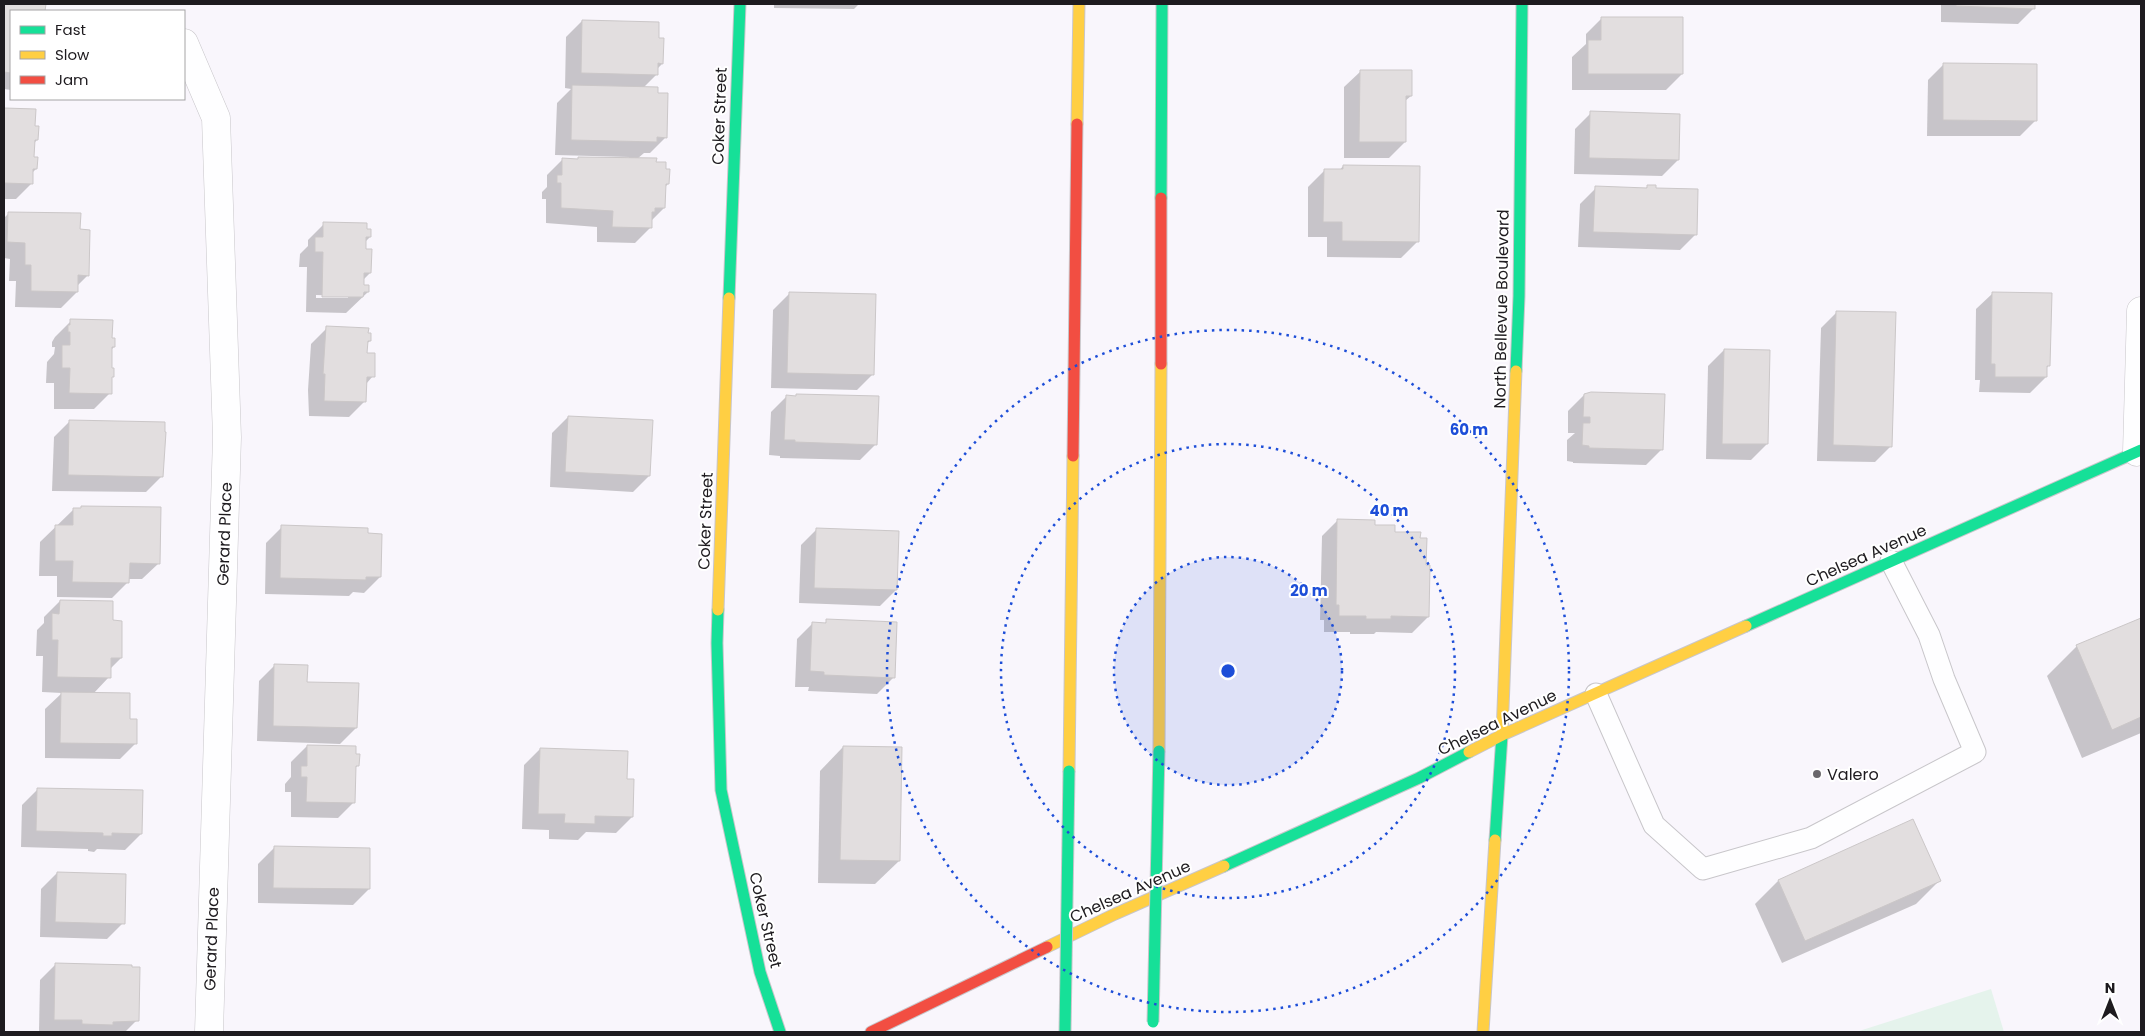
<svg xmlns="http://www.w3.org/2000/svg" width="2145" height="1036" viewBox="0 0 2145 1036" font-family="Poppins,sans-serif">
<rect width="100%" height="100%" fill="#f9f6fc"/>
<polygon fill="#e5f3ec" points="1991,989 2004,1032 1856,1032"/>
<g fill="#0003" fill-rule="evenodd">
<polygon points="4,4 45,4 45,11 11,11 11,90 4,89"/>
<polygon points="774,4 859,4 854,9 774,8"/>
<polygon points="1941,4 2034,4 2034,8 2018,24 1941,22"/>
<polygon points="1602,18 1682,74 1666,90 1572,90 1572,57 1586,44 1586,34"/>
<polygon points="582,21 657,39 662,64 657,69 657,74 643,88 666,137 650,153 644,153 637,159 655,164 668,184 665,187 664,208 651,221 651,227 635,243 597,242 597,227 546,223 546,199 542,199 542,192 547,187 547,175 563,159 629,159 629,157 555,155 557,103 571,89 565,88 566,37"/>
<polygon points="1944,64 2036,120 2020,136 1927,136 1928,80"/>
<polygon points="1361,71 1411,96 1405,101 1405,142 1389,158 1344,158 1344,87"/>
<polygon points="4,109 35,110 34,127 37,140 34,143 33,158 36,169 32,173 32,183 16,199 4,199"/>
<polygon points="1591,113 1678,160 1662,176 1574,174 1575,129"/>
<polygon points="1343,166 1417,242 1401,258 1327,257 1327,237 1308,237 1308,187 1324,171 1339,171"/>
<polygon points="1648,186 1696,234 1680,250 1578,247 1580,204 1596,188 1645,189"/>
<polygon points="9,213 79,230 88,275 77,286 77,292 61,308 15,307 16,281 9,281 10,259 4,258 4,218"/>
<path d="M324,224L366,230L370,237L365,242L370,273L363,280L362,287L368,292L346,313L306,312L307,267H299L300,254L308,246V240ZM316,295L348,296V298H316Z"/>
<polygon points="1993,293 2049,365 2046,369 2046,377 2030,393 1979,392 1980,380 1975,380 1976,309"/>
<polygon points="789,294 873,374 857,390 771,388 773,310"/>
<polygon points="1837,312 1891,446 1875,462 1817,461 1821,328"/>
<polygon points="71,321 111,340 114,347 111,350 110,393 94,409 54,409 54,383 46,383 47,362 54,354 55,347 52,347 52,342 55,337"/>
<polygon points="327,328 367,334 370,341 366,344 366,355 373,376 366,384 365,401 349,417 309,416 308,390 311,344"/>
<polygon points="1724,350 1767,444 1751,460 1706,459 1708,366"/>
<polygon points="1584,395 1662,449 1646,465 1573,463 1573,462 1567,461 1567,440 1575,433 1568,433 1568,411"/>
<polygon points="787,396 876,444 860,460 780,458 780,456 769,455 771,412"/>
<polygon points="568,417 649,476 633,492 550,487 552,433"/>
<polygon points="70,421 162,476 146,492 52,491 54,437"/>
<polygon points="82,507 159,563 142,579 128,579 128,582 112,598 57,597 57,576 39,576 40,542 73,510 79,510"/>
<polygon points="1338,520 1373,526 1393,534 1419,539 1428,617 1412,633 1376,632 1374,634 1350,634 1350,632 1324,632 1324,620 1320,620 1322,536"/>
<polygon points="282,527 367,534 380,577 364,593 353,592 349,596 265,594 266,543"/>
<polygon points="817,529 896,590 880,606 799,603 801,545"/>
<polygon points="60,601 111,621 121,658 110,669 109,677 93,694 128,720 136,743 120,759 45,758 45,709 62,693 42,692 43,656 36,656 37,630 44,623 44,617"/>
<polygon points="2141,619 2141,733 2082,758 2047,676 2077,646"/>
<polygon points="827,621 894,677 877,694 808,691 809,687 795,687 797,639 813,623 824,624"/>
<polygon points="275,665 306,683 356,728 340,744 257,741 259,681"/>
<polygon points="307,746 355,755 358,765 355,768 354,802 338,818 291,817 291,792 285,792 285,784 291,777 291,762"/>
<polygon points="843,747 899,861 875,884 818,883 820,771"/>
<polygon points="540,749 626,780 632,817 616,833 586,832 578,840 549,839 549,830 522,829 524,765"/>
<polygon points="38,789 141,834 125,850 97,849 94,852 88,851 88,849 21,847 22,805"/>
<polygon points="274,848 369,889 353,905 258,903 258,864"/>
<polygon points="57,873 123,923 107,939 40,937 41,889"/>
<polygon points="1778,881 1939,881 1916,904 1782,963 1755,904"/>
<polygon points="56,964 137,1020 125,1032 39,1032 40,980"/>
</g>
<g fill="#e2dedf" stroke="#cbc7c8">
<polygon points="4,4 46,4 45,11 11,11 11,73 4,72"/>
<polygon points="1956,4 2035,4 2035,9 1956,6"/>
<polygon points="1601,17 1683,17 1683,74 1588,74 1588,40 1601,40"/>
<polygon points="582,20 659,22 659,38 664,38 663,64 658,63 658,75 581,73"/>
<polygon points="1943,63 2037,64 2037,121 1943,120"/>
<polygon points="1360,70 1412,70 1412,96 1406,96 1406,142 1359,142"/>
<polygon points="572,85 658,87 658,93 668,93 667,138 657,137 657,142 571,140"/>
<polygon points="4,108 36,109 35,126 39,126 38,140 35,140 34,157 38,157 37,169 33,169 33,184 4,183"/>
<polygon points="1590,111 1680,114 1679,160 1589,158"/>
<polygon points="578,157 657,158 656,162 666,162 666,169 670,169 669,184 666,184 665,208 655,208 655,212 652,212 652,228 612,227 613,211 561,208 561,183 557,183 557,175 562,175 562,158 578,159"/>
<polygon points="1343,165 1420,166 1419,242 1342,241 1342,222 1323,222 1324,169 1343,169"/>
<polygon points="1647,185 1656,185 1656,188 1698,189 1697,235 1593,232 1595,186 1647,188"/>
<polygon points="8,212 81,213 80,229 90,230 89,276 78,275 78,292 31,291 31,265 25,265 25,243 7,242"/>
<polygon points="323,222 367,223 367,229 371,229 371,237 366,237 366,249 372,249 371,273 364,273 364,285 369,285 369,292 364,292 363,297 322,297 323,252 315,252 315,237 323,237"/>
<polygon points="789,292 876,294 874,375 787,373"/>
<polygon points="1992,292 2052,293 2050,366 2047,366 2047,377 1995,377 1995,364 1991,364"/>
<polygon points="1836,311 1896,312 1892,447 1833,445"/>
<polygon points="70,319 113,320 112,338 115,338 115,347 112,347 112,368 114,368 114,377 112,377 112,394 69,393 70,368 62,368 62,345 70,345 70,332 68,332 68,325 70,325"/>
<polygon points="326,326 369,328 368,333 371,333 371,341 368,341 367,353 375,353 375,377 367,377 366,402 324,401 325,374 323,374"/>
<polygon points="1724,349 1770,350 1768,444 1722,444"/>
<polygon points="1591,392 1665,394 1663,450 1589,448 1589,446 1582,445 1583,423 1590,423 1590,417 1583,417 1584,394"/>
<polygon points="796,394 879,396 877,445 795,442 795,440 784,440 786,395 796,396"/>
<polygon points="568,416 653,420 650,476 565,472"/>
<polygon points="69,420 165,422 165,432 166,432 163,477 68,475"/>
<polygon points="81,506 161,507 160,564 130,563 129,583 72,582 73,561 55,561 55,525 73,525 73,508 81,508"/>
<polygon points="1337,519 1375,520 1375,525 1395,525 1395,532 1421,532 1420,538 1427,538 1426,565 1430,565 1429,617 1391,616 1391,619 1366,619 1366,616 1339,616 1339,605 1336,605"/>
<polygon points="281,525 368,528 368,533 382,534 381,577 366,577 366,580 280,578"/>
<polygon points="816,528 899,531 897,590 814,588"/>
<polygon points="60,600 113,601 113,620 122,621 122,658 111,658 111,678 57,677 58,640 52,640 52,613 59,614"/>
<polygon points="2141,618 2141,717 2112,730 2076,645"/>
<polygon points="826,619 897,622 895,678 824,675 824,672 810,671 812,622 826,623"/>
<polygon points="274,664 308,665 307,682 359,683 357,728 273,726"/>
<polygon points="61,692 130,693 130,719 137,719 137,744 60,743"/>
<polygon points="307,745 356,746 356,754 360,754 359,766 356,766 355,803 306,802 307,777 301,777 301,766 307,766"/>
<polygon points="843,746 902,747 900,861 840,860"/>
<polygon points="540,748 628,751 627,779 634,779 633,817 595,816 595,824 564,823 565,814 538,814"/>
<polygon points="37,788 143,790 142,834 112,833 112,836 103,836 103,833 36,831"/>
<polygon points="1913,819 1941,881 1805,941 1778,880"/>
<polygon points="274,846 370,848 370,889 273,888"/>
<polygon points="57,872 126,874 125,924 55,922"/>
<polygon points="55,963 132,965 132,967 140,967 139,1021 113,1022 113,1025 82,1024 82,1020 54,1020"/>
</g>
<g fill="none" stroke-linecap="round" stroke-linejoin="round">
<defs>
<polyline id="lane" points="1596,694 1654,825 1703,869 1811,838 1975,752 1944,679 1929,635 1891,561"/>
<g id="street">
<polyline points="184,43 216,118 227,437 209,1032"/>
<polyline points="2137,452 2141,311"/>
</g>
<g id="fast">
<polyline points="1161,198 1162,4"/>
<polyline points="729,298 740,4"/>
<polyline points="1516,371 1519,296 1522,4"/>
<polyline points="718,610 717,643 721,790 760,972 780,1032"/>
<polyline points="1746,626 2141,450"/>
<polyline points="1495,840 1502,735"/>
<polyline points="1224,866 1419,778 1469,752"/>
</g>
<g id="slow">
<polyline points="1077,124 1079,4"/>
<polyline points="718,610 729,298"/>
<polyline points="1502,735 1516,371"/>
<polyline points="1159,751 1161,364"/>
<polyline points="1469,752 1502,735 1746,626"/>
<polyline points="1069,771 1073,456"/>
<polyline points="1047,947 1115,914 1224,866"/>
<polyline points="1483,1032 1495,840"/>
</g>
<g id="jam">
<polyline points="1161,364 1161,198"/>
<polyline points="1073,456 1077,124"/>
<polyline points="871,1032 1047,947"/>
</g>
</defs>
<use href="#lane" stroke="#c8c6ca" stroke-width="23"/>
<use href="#street" stroke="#c8c6ca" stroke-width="29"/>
<use href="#fast" stroke="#c8c6ca" stroke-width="13"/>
<use href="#slow" stroke="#c8c6ca" stroke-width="13"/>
<use href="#jam" stroke="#c8c6ca" stroke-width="13"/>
<use href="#lane" stroke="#fefeff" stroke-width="21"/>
<use href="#street" stroke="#fefeff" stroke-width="28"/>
<use href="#fast" stroke="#16e098" stroke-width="11"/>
<use href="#slow" stroke="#ffcf43" stroke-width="11"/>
<use href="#jam" stroke="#f24e42" stroke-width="11"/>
<defs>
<g id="fast-bridge">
<polyline points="1153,1022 1159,751"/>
<polyline points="1065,1032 1069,771"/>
</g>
</defs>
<use href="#fast-bridge" stroke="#c8c6ca" stroke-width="13" stroke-linecap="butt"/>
<use href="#fast-bridge" stroke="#16e098" stroke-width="11"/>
</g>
<circle cx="1228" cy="671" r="114" fill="#1d4ed8" fill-opacity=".12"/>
<g fill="none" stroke="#1d4ed8" stroke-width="2.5" stroke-dasharray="2.5 5">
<circle cx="1228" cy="671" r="114"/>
<circle cx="1228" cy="671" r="227"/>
<circle cx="1228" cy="671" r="341"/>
</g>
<circle fill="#6b686c" stroke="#fff" stroke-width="2" cx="1817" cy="774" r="5"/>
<g text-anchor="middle" stroke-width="4" stroke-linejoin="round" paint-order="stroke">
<g font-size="16" fill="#1e1b1f" stroke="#fff">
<text transform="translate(719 116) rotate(-88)" y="6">Coker Street</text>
<text transform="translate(1501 309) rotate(-89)" y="6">North Bellevue Boulevard</text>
<text transform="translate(705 521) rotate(-88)" y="6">Coker Street</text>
<text transform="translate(224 534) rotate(-88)" y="6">Gerard Place</text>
<text transform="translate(1866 555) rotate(-24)" y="6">Chelsea Avenue</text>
<text transform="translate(1497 722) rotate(-26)" y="6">Chelsea Avenue</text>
<text transform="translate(1130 891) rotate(-24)" y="6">Chelsea Avenue</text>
<text transform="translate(766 920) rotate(77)" y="6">Coker Street</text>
<text transform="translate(211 939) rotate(-88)" y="6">Gerard Place</text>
</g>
<g font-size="16" fill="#1e1b1f" stroke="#fff" text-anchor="start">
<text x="1827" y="780">Valero</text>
</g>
</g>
<circle cx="1228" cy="671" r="8" fill="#1d4ed8" stroke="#fff" stroke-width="2.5"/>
<g font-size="15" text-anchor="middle" font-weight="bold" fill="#1d4ed8" stroke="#fff" stroke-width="4" stroke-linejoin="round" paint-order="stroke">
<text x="1469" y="435">60 m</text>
<text x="1389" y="516">40 m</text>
<text x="1309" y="596">20 m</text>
</g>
<rect width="2145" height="1036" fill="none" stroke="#1e1b1f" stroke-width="10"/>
<rect x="10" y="10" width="175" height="90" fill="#ffffff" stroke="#a5a4a5"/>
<rect x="20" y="26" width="25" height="8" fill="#16e098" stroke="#a5a4a5"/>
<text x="55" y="35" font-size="15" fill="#1e1b1f">Fast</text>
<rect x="20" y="51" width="25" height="8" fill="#ffcf43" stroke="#a5a4a5"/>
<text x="55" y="60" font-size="15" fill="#1e1b1f">Slow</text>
<rect x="20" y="76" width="25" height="8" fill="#f24e42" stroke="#a5a4a5"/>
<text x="55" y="85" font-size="15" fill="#1e1b1f">Jam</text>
<g transform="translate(2110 1001)" stroke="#ffffff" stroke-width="4" paint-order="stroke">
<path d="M0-4L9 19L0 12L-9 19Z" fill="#1e1b1f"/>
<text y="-8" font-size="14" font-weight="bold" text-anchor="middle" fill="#1e1b1f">N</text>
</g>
</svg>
